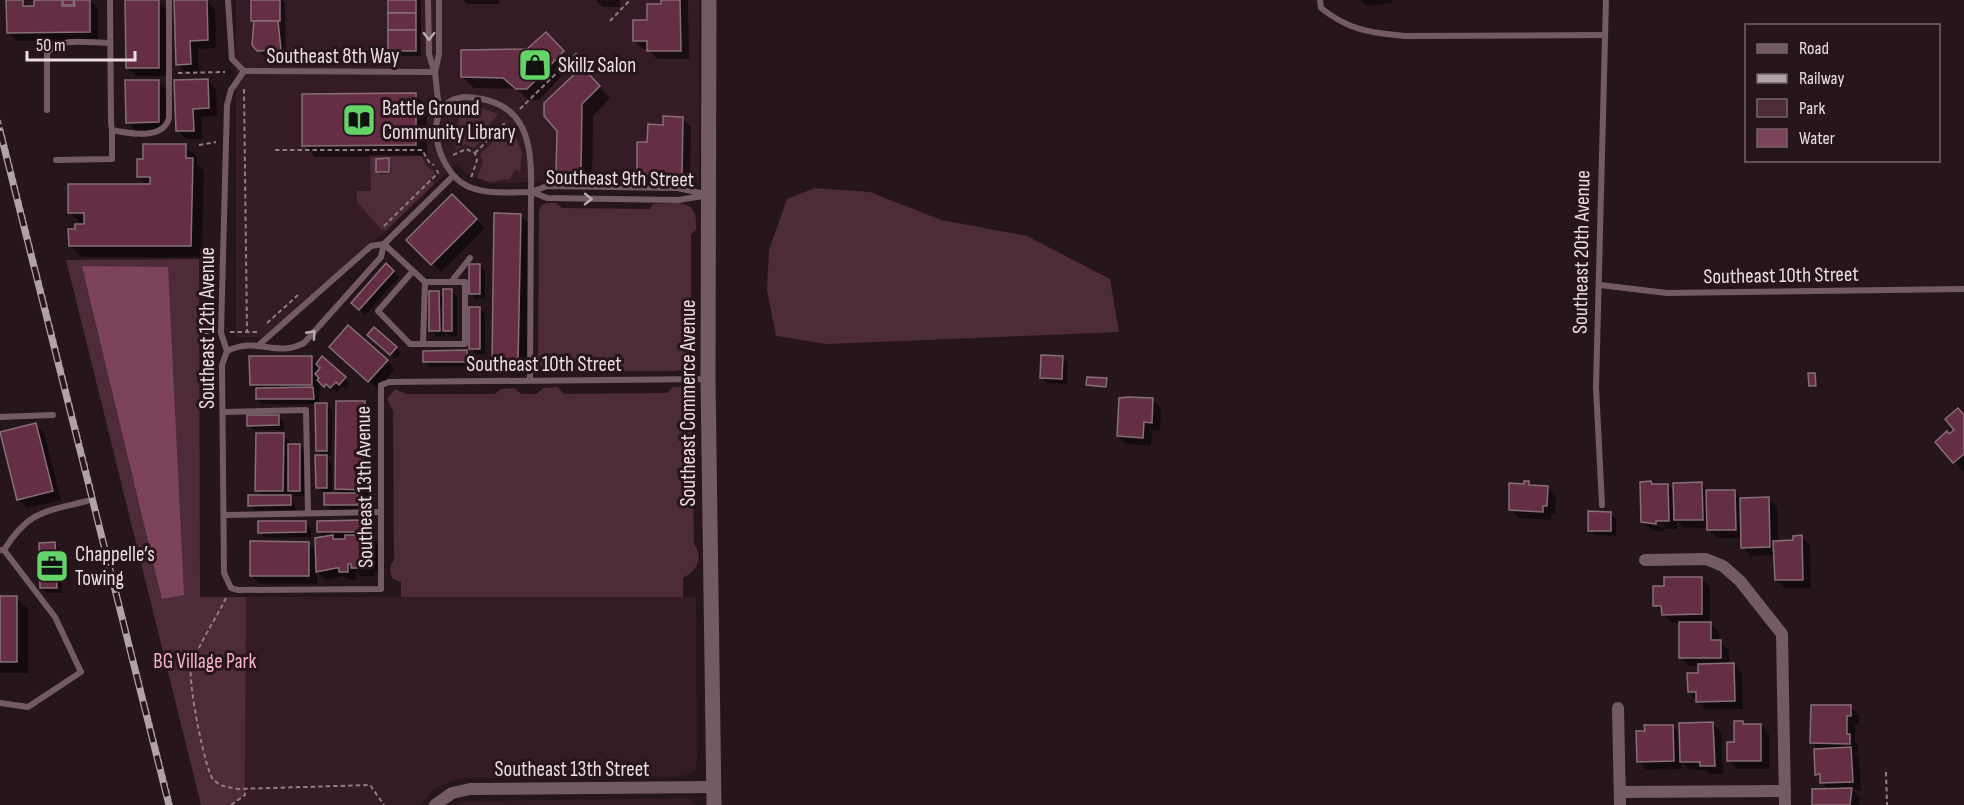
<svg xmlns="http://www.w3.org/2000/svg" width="1964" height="805" viewBox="0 0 1964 805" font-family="'Sofia Sans Condensed',sans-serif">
<rect width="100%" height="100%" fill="#27151c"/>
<g fill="#341b25">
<polygon points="236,0 699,0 699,184 547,181 493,184 471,177 456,164 389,229 263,337 236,337"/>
<polygon points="246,597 696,597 697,761 695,770 687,775 675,777 461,778 436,788 420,805 231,805 245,794"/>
<polygon points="683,798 692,800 697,805 455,805 468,801"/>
</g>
<g fill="#4e2b39">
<polygon points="472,105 498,114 489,125 490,133 474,148 465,144 456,149 451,130 459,123 458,113 465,111 465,106"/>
<polygon points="514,132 522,153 520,171 515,170 510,179 490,182 477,178 483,163 480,154 496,139 504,140"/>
<polygon points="370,155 421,155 427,167 435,172 431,180 434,184 386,230 381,229 357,202 357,191 371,191"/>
<polygon points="815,188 870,192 941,220 1027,236 1110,279 1119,332 826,344 776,336 767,290 769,250 787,199"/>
<path d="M548,203H556L562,208L650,209L653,204C676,203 699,197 696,229L691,235V338C703,351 692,369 676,371L547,372L538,363L539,211L541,205Z"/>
<polygon points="199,259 200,597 246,597 245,795 231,805 201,805 66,260"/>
<path d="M558,387L564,394L667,393L673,387H681L694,397L697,411L692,416L694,544C704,559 697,570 683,578V597H401V582L393,579C389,571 389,567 394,560L393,411L387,399L395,389L407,394H495L501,389L515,388L521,394H537L543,388Z"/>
</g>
<polygon fill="#7c435b" points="82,266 168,267 184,595 162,599"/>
<g fill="#0007" fill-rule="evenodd">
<polygon points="62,0 65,3 65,0 76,3 76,0 90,0 98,8 98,40 17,41 8,33 22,1 29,7"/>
<polygon points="206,0 215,9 216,48 198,49 199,73 186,73 177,64"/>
<polygon points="253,0 282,0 285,3 286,55 264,56 253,44"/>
<polygon points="389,0 421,0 421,56 395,56 389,50"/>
<polygon points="463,0 499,0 499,4 467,4"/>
<polygon points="596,0 620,0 620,7 602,7"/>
<polygon points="662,0 688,0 689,59 657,59 648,49 643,49 634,41 662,6"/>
<polygon points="1360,0 1392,0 1392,3 1368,6"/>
<polygon points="158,1 167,10 167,76 136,76 127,67"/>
<polygon points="546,34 574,63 539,100 529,100 516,89 474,88 462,77 528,51"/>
<polygon points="582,69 610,98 593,116 592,184 569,184 557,172"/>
<polygon points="207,80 216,89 217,116 201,117 202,139 186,139 178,131"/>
<polygon points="158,81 167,90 167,130 136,131 127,122"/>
<polygon points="415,95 427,106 427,156 315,157 304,145"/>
<polygon points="682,118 691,127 690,183 647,183 639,174 664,126"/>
<polygon points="185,146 197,157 197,164 204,171 202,257 82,257 70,246 76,230 83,226 70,212 148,186 139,177"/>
<polygon points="389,160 391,173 380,174 378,171"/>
<polygon points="452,196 485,228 441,272 408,240"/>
<polygon points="520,215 532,227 529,375 505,374 493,363"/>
<polygon points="386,265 399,277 365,315 353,303"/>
<polygon points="480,265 485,271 485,299 476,299 471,293"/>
<polygon points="452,291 457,296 457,336 450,336 445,331 445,336 436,336 430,330 439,293 444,298"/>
<polygon points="479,308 485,314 485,354 477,354 471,348"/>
<polygon points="375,340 396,348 401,353 396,359"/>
<polygon points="466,352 472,358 472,366 430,367 424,361"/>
<polygon points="339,356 387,361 395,369 378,389"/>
<polygon points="1062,357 1068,363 1067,384 1047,383 1041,377"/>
<polygon points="312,358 318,364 323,358 350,384 346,389 342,386 337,392 333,388 330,391 320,379 319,405 326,405 332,410 332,456 326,456 332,462 332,494 342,494 336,489 364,402 373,411 372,498 363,498 363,510 331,510 326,504 326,493 317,488 323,457 317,450 316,404 263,404 257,399 257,391 251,385"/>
<polygon points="1815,374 1818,387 1813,388 1811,385"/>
<polygon points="1106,380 1108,389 1088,385"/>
<polygon points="1152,400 1161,408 1160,431 1152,430 1151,446 1127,444 1118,436"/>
<polygon points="1964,416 1964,470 1963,471 1937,442 1956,430"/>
<polygon points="278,417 284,422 284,430 254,430 248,425"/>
<polygon points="36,425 44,433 61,500 27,508 18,499"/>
<polygon points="283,435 292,446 299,446 304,451 305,496 295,496 291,492 296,510 255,510 250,505 264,497 257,490"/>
<polygon points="1529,483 1532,486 1547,487 1556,496 1555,514 1551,514 1551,520 1519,518 1510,509"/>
<path d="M1701,483L1710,492L1735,491L1743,500L1768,499L1777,507L1778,542H1794L1802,537L1810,546L1811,588H1785L1776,580L1775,555L1751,556L1743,547L1742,538H1717L1708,528H1684L1677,521V529H1664V532L1652,530L1643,522L1653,486L1668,485L1675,492ZM1649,522L1664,524V527L1649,525Z"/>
<polygon points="1610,513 1616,519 1616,536 1595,535 1590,530"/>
<polygon points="305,522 311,528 311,537 265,538 260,532"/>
<polygon points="363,522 369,527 369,537 381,545 381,571 375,572 375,576 361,576 356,571 356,580 349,580 344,576 326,580 317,572 317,584 260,584 251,575 308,543 317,552 326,539 319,532"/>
<polygon points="55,544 60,549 60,558 69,563 70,580 61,580 62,593 47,593 42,588"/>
<polygon points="1701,578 1710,587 1710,623 1719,632 1719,641 1729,650 1729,665 1734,665 1742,674 1743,709 1706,710 1697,701 1689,691 1699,674 1699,666 1689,666 1681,657 1681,623 1672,623 1655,605 1665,587"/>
<polygon points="0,598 16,598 28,609 28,673 0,673"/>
<polygon points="1850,707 1859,715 1859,724 1855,724 1855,741 1858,744 1858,752 1854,752 1859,757 1861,790 1852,790 1860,798 1859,805 1814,805 1829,790 1816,774 1819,750 1812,742"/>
<polygon points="1742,722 1745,725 1761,725 1769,734 1769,769 1737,769 1729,761"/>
<polygon points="1713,724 1721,732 1723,774 1710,774 1706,770 1690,770 1682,762 1682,769 1647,770 1638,761 1672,726 1681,734"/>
</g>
<g fill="#642e45" stroke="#876e77" stroke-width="1.5">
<polygon points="6,0 23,0 23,6 34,6 34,0 62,0 62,6 75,6 74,0 90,0 90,32 7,33"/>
<polygon points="63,0 73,0 74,5 63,5"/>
<polygon points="125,0 159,0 159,68 126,68"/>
<polygon points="174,0 207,0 208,40 190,41 191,64 176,65"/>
<rect x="251" y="0" width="29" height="21"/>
<rect x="388" y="0" width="28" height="13"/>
<polygon points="661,0 680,0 681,51 647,51 647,41 633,41 633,20 647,20 647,4 661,4"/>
<rect x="388" y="13" width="28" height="17"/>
<polygon points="254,21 278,21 281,50 257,51 252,45"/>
<rect x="388" y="30" width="28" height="21"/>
<polygon points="546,32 564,51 527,89 516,89 503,78 461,77 461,50 527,49"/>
<polygon points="582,67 600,86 582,104 581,173 556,173 557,131 544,116 544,103"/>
<polygon points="208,79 209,108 193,109 194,131 176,131 174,80"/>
<polygon points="125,80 159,80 159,122 126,123"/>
<polygon points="416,93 416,145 302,146 302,94"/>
<polygon points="663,116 683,117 682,175 637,175 637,142 647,142 648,124 663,125"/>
<polygon points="143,144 186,144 186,158 193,158 191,246 69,246 68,229 75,229 75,224 84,224 84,213 68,213 68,184 150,184 150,177 137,177 137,159 143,159"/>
<polygon points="389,158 389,172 376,172 376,159"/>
<polygon points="452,194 477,219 431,265 406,240"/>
<polygon points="494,213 521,214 518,364 492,363"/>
<polygon points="386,263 394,271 359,310 351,303"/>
<rect x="469" y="264" width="11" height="30"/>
<rect x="443" y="289" width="9" height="42"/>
<polygon points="429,291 439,291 440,331 429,331"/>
<rect x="469" y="307" width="11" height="42"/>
<polygon points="348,325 388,360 368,382 329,347"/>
<polygon points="374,327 397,347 390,355 367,335"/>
<polygon points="467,350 467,362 423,362 423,351"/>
<polygon points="1041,355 1063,356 1062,379 1040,378"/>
<polygon points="249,356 312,356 312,385 250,385"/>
<polygon points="322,356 346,377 339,385 336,382 330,388 326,384 324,387 317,380 319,378 315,374 320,368 316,364"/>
<polygon points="1808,373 1815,373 1816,386 1809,386"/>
<polygon points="1087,377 1107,378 1106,387 1086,385"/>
<polygon points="313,387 314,399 256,399 256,388"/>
<polygon points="1128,397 1153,398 1152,423 1144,422 1143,438 1117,436 1119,398"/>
<polygon points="336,401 365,401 364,490 335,489"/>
<polygon points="315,403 327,403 327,451 316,451"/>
<polygon points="1958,408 1964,415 1964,454 1953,463 1935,442 1947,431 1949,434 1954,430 1945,419"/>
<polygon points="247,415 279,415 279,425 247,426"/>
<polygon points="36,423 53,491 17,500 0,432"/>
<polygon points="256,433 284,433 283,491 255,491"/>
<rect x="288" y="444" width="12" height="47"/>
<polygon points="315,455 327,455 327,488 316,488"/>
<polygon points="1524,481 1529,481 1529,485 1548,486 1547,506 1543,506 1543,512 1509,510 1509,483 1524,484"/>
<polygon points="1651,481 1652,484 1668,484 1669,521 1656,521 1656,524 1641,522 1640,482"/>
<polygon points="1702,482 1703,520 1674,520 1673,483"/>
<polygon points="1706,490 1735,490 1736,530 1707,530"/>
<rect x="324" y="493" width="34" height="12"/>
<polygon points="248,495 291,495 291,505 248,506"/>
<polygon points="1769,497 1770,547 1741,548 1740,498"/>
<polygon points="1588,511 1611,512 1611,531 1588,531"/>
<polygon points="364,520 364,532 317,532 317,521"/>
<polygon points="258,521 306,521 306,532 258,533"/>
<polygon points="333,535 333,539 345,539 345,535 373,535 373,563 367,564 367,568 351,568 351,564 348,564 348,572 339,572 339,568 336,568 316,572 315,538"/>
<polygon points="1802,535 1803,580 1775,580 1773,541 1793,540 1793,536"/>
<polygon points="250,541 309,542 309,576 250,576"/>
<polygon points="55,542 56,556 65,556 65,575 56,575 57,588 40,588 39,543"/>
<polygon points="1664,577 1702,577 1702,614 1662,615 1661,606 1653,606 1653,586 1664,586"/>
<rect x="0" y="596" width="17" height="66"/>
<polygon points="1679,622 1711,622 1711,640 1721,640 1721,658 1679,658"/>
<polygon points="1734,663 1735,701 1696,702 1696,692 1688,692 1687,673 1698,673 1698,664"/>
<polygon points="1811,705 1851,705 1851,716 1847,716 1847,734 1850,734 1850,744 1810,743"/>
<polygon points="1734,721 1743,721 1743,724 1761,724 1761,761 1727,761 1727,742 1734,742"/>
<polygon points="1713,722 1715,766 1700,766 1700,762 1680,762 1679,723"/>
<polygon points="1644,725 1673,725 1674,761 1637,762 1636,731 1645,731"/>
<polygon points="1851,747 1853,782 1820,783 1820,774 1815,775 1814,749"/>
<polygon points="1852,788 1850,805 1812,805 1812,789"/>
</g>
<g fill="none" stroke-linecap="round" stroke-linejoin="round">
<g stroke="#8e7e84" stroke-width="2" stroke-dasharray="4.5 3" stroke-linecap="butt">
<polyline points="610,21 630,0"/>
<polyline points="178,73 225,72"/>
<polyline points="244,89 247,332"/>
<polyline points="520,109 578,52"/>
<polyline points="0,120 94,494"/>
<polyline points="199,145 216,142"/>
<polyline points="275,150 422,150 429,162 434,165"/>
<polyline points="475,153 507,121"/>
<polyline points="453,155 466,149 475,153 477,160 471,178"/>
<polyline points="384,226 438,173 437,170"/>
<polyline points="267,323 298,295"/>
<polyline points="230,332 258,332"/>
<polyline points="204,333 212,333"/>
<polyline points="96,505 172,805"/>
<path d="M226,598C215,621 198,644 191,668C188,683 205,770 213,779C220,787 228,787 238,789L370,785L384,805"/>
<polyline points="1886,772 1887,805"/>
<polyline points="231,805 245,795 245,789"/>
</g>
<g stroke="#745a64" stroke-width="6">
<path d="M110,0L111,123L112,130C131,134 163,140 169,118V0"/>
<polyline points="228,0 232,59 244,71 435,72"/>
<polyline points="428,0 429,54 434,71"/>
<path d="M1320,0L1321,8C1348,30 1371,33 1405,36L1605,35"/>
<polyline points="244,71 231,90 227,105 221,333 227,351 222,365 224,573 231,588 238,590 381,589 381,385 389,382 708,379"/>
<path d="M464,97C527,99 532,141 531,192C510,192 486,195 467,186C436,171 418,102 464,97Z"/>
<path d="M47,110V53C60,36 90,43 110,43"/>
<polyline points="439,110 435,72 439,54 439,0"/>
<polyline points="56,160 112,159 112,130"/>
<polyline points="531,192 547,186 678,188 709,195"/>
<polyline points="532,192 547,198 678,200 703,196"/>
<polyline points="384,244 425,282 423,344"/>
<polyline points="413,271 378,311 410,344 465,344 465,282 425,282"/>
<polyline points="451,282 470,258"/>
<polyline points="1600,285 1667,293 1964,289"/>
<polyline points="260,344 371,246 384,244"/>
<path d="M227,351C258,336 275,358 304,343L381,257L384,244L453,176"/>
<polyline points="530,380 531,192"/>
<polyline points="223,412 306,410 308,513"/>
<polyline points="0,417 53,415"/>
<polyline points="1602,505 1596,387 1606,0"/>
<polyline points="224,515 380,512"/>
<polyline points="0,550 4,550 55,617 81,672 28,707 0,703"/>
<path d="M4,550C29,510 45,512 87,501"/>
</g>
<g stroke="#745a64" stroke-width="12">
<polyline points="1645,560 1706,559 1723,566 1740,581 1782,634 1785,805"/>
<polyline points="1618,708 1620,805"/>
<polyline points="1620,792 1785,791"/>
<polyline points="435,805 452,793 470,789 713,787"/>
</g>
<polyline stroke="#745a64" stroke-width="15" points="709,0 708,379 714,805"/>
<defs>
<polyline id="rail" points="0,131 169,805"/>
</defs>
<use href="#rail" stroke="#b1a2a8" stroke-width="7"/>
<use href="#rail" stroke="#27151c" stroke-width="4.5" stroke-dasharray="14" stroke-linecap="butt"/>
</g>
<defs><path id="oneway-chevron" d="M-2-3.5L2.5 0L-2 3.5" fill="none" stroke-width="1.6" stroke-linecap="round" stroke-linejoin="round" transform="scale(1.5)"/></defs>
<g stroke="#bba9b0">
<use href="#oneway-chevron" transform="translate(429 36) rotate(90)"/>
<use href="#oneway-chevron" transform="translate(588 199) rotate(1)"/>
<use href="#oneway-chevron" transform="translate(312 334) rotate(-48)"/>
</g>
<defs>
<symbol id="shop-square" viewBox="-11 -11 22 22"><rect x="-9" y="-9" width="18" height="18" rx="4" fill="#64d468" stroke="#27151c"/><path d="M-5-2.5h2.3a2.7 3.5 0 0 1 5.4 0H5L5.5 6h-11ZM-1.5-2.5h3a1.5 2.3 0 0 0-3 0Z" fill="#111"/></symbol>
<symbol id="library-square" viewBox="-11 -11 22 22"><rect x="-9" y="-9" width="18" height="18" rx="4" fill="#64d468" stroke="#27151c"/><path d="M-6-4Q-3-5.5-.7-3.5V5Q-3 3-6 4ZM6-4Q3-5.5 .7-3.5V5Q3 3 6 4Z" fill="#111"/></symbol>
<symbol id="office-square" viewBox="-11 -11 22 22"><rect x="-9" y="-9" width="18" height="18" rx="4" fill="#64d468" stroke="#27151c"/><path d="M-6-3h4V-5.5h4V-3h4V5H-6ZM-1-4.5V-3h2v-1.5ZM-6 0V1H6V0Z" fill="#111"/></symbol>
</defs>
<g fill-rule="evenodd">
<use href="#shop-square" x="516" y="46" width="38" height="38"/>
<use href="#library-square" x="340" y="101" width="38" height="38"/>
<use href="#office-square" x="33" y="547" width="38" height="38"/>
</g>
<g text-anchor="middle" stroke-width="6" stroke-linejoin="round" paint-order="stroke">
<g font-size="21" fill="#ebdde2" stroke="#27151c">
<text x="333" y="63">Southeast 8th Way</text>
<text transform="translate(620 178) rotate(1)" y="7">Southeast 9th Street</text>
<text transform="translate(1581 252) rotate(-89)" y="7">Southeast 20th Avenue</text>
<text transform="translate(1781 275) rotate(-1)" y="7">Southeast 10th Street</text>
<text transform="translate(207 328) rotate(-90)" y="7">Southeast 12th Avenue</text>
<text x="544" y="371">Southeast 10th Street</text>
<text transform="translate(688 403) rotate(-90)" y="7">Southeast Commerce Avenue</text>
<text transform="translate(364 487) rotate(-91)" y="7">Southeast 13th Avenue</text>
<text x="572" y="776">Southeast 13th Street</text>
</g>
<g font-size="21" fill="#ebdde2" stroke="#27151c" text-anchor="start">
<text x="558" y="72">Skillz Salon</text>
<text x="382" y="115">Battle Ground<tspan x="382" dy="24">Community Library</tspan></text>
<text x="75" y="561">Chappelle’s<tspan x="75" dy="24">Towing</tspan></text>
</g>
<g font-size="21" fill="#f9b0cc" stroke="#27151c">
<text x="205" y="668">BG Village Park</text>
</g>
</g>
<rect x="1745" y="24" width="195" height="138" fill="#27151c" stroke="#75656b" stroke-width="1.5"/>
<rect x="1757" y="44" width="30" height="9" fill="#745a64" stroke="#75656b" stroke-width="1.5"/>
<text x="1799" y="54" font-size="18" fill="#ebdde2">Road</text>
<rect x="1757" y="74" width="30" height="9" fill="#b1a2a8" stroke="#75656b" stroke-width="1.5"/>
<text x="1799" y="84" font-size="18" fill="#ebdde2">Railway</text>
<rect x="1757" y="99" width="30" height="18" fill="#4e2b39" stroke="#75656b" stroke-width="1.5"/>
<text x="1799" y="114" font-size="18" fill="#ebdde2">Park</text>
<rect x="1757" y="129" width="30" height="18" fill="#7c435b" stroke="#75656b" stroke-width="1.5"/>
<text x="1799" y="144" font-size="18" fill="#ebdde2">Water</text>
<path d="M27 51v9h108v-9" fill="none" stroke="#ebdde2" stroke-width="3"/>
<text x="36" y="51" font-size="18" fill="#ebdde2" stroke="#27151c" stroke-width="4.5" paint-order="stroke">50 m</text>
</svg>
